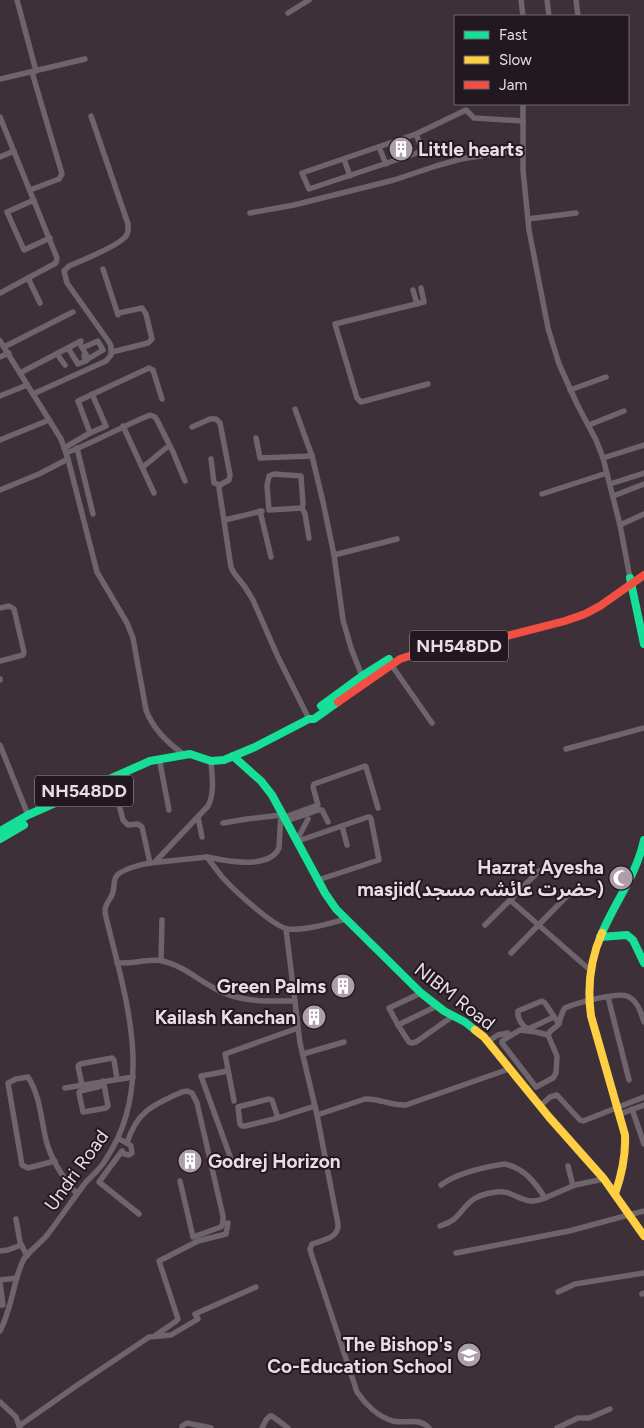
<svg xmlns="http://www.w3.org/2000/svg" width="644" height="1428" viewBox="0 0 644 1428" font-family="Figtree,'Noto Sans Arabic',sans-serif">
<rect width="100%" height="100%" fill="#3d3039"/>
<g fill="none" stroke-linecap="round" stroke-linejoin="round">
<g stroke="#6e646b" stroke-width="5.5">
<polyline points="17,0 36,71"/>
<polyline points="521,0 523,16"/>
<polyline points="547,0 549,16"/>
<polyline points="576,0 578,16"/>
<polyline points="288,13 309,0"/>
<polyline points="0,79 85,59"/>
<polyline points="523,104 523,170 529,230 548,328 559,364 577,404 596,440 603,458 620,525 630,578"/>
<polyline points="0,117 57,258 56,263 0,293"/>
<polyline points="416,134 421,147 420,151 417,153 309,189 302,173 416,134 466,110 474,118 523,121"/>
<polyline points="379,147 386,164"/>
<polyline points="0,157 14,151"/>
<polyline points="344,159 350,176"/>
<polyline points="30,190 59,179 62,174 32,72"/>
<polyline points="34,200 7,212 24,250 50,238"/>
<polyline points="250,213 294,205 394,180 436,166 461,159 523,149"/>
<polyline points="528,219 576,213"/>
<polyline points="103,269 118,315 119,313 142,308 146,314 152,339 148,343 112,352"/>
<polyline points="28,278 40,303"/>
<polyline points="421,288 424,302 335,324 357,398 361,402 428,384"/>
<polyline points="413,290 417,304"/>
<path d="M0,341L61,439L68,459L97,572L127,623L133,638L146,710C153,729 167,742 183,754"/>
<polyline points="79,342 88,358 88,359 103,350 98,341 82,348"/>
<polyline points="4,347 73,312"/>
<polyline points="68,348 78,364 86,361 84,356"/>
<polyline points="57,354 65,365"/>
<polyline points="0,357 9,353"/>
<polyline points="20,373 81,341"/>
<polyline points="570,390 606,377"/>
<path d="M33,394L106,361L111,355V346L109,342L67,283L64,271L69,266C81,261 120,245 126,236C129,232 128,229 128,224L91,116"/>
<polyline points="0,396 27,385"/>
<polyline points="295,409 312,456 323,502 334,555 343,620 351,648 362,676"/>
<polyline points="589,425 624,411"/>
<polyline points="123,426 154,493"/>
<polyline points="192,427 210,419 216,419 220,423 230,475 229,480 220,485 219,488 231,567 234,573 245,587 253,600 278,657 309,719"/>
<polyline points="90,433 106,426 92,394"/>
<polyline points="256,438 260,458 312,456"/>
<polyline points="0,440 49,420"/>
<polyline points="64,448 90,433 78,401 149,368 153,370 162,399"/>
<polyline points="77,448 93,514"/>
<path d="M66,453C95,442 121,427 150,415L155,417L157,420L173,452L185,481"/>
<polyline points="603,458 644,445"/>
<polyline points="211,459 214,483 220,485"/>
<polyline points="143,467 166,448"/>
<polyline points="610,484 644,473"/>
<polyline points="0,490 39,474 68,459"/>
<polyline points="542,494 607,473"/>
<polyline points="613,496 644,484"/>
<polyline points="302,508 303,504 301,476 274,474 269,476 267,486 269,510 302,508 305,514 309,538"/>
<polyline points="260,511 271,557"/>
<polyline points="225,520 262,511"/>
<polyline points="620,525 644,514"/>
<polyline points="334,555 397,539"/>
<polyline points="0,608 9,606 14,609 24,652 23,655 0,661"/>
<polyline points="390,663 432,723"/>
<polyline points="0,679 0,680"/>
<polyline points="0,745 28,815"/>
<polyline points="566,749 644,728"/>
<polyline points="160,763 169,810"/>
<polyline points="307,814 318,810 322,810 328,822"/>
<polyline points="198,817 202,837"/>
<polyline points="285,817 318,805 313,787 314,784 365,766 366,767 378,808"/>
<polyline points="286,821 307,814 305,810"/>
<polyline points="223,823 247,819 281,815"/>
<polyline points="342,826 347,845"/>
<polyline points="297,840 308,819"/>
<polyline points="298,841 368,817 370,817 371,819 379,860 318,880"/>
<path d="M207,857C226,861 269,870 279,848L281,812"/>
<path d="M155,862L208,806C215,793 212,776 211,761"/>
<path d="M150,863L207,857C213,865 218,872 224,879C235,891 274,927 288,929C305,931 330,923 346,919"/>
<polyline points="510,900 590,970"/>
<polyline points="485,925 539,871"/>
<path d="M286,929L300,1043L317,1115L338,1224C339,1238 323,1240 312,1244L310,1249L311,1253L357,1392C365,1404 378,1417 393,1421C405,1424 420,1417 429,1428"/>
<polyline points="511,953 568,895"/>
<polyline points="161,960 162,920"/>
<path d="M117,963C123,963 130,963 136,962C145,961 153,959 163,961C186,967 196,979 216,989C241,1003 268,1001 295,1001"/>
<polyline points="608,997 629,1080"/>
<polyline points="437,1006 398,1025 409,1042 411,1043 416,1042 453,1016"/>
<path d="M554,1017L528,1029C522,1026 517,1018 518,1011L542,1001L545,1003L559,1024"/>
<polyline points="398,1025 389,1008 421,993"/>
<path d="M548,1035L536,1032L520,1030L502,1041V1043L536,1087L553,1078L556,1073L557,1056L548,1035C550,1029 556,1029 559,1023C561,1018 561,1013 565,1008C576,1003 617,992 627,996C637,1000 641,1012 644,1022"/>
<polyline points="487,1042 498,1035 508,1033"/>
<polyline points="303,1054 344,1042"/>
<polyline points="228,1071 201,1076 231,1159 234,1162 248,1160"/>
<polyline points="103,1081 104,1084 98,1087 80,1091 79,1093 83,1112 106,1108 108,1106 104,1084"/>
<polyline points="82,1085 78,1066 80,1064 112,1058 114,1060 117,1079"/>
<polyline points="65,1088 133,1077"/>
<polyline points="234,1101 225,1054 298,1028"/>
<polyline points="540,1106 550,1097 557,1095 580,1120 583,1121 644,1097"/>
<polyline points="632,1109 644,1144"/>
<polyline points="620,1114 644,1105"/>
<path d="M317,1115L365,1099C379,1098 391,1106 406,1105L509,1069"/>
<polyline points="278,1118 272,1100 269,1099 238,1107 240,1124 242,1126 245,1126 278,1118 315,1106"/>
<path d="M119,1139L127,1143C137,1111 153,1105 182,1092L187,1091L192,1093L197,1103L223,1216V1223L221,1227L193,1237L180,1181"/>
<polyline points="127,1143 131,1146 132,1153 129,1155 124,1154 122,1151 99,1182 139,1214"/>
<path d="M55,1161L28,1168L22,1165L8,1083L16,1079L28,1077C40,1095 41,1119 46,1140C51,1160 64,1179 77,1194"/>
<polyline points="568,1166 573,1186"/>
<path d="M441,1185C457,1173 485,1167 504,1164C523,1167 535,1182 545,1198L575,1185L604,1179"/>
<polyline points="16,1219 20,1242 27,1256"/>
<path d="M440,1226C460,1219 457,1214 470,1202C476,1196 488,1193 496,1192C515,1189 522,1208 545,1198"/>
<polyline points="0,1251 8,1250 21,1245"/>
<polyline points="456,1253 569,1231 644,1211"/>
<polyline points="0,1280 17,1278"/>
<polyline points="0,1282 3,1305 0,1305"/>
<polyline points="558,1292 575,1284 644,1273"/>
<polyline points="642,1294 644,1293"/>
<path d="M0,1331C9,1314 12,1295 17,1277C19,1271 21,1264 24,1259C30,1250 41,1243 48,1234C61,1217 73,1199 86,1182C93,1175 101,1168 106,1159C156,1084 125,996 106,917C103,906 108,903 112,895C115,889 113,884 115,879C117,870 142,864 150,863L142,827L138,824L128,825L123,820L112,778"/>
<polyline points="156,1335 175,1322 178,1319 159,1261 198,1241 226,1234 228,1223"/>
<polyline points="0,1402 16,1417 20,1428"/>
<polyline points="19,1426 76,1386 149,1337 171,1335 198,1319 195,1314 256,1287"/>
<polyline points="182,1428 182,1426 187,1423 211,1428"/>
<polyline points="262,1428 266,1420 270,1416 272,1416 288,1428"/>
<polyline points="557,1428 578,1418 589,1418 610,1409"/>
</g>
<g stroke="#16e098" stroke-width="8">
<polyline points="630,578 644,644"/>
<polyline points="321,706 362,676 389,659"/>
<polyline points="233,756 261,781 272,795 325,893 336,909 421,993 444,1011 465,1022 475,1030"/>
<polyline points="0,831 28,815 150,761 190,754 211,761 224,760 255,747 309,719 314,719 338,702"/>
<polyline points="0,839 24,825"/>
<path d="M602,933C616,900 636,876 644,840"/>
<polyline points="600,937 627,935 633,940 644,963"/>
</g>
<g stroke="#ffcf43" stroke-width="8">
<polyline points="448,641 483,635"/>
<path d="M602,933C590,960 587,987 591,1016L625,1135C626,1156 622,1174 615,1194"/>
<polyline points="475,1030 484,1037 549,1117 604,1179 644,1236"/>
</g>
<polyline stroke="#f24e42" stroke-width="8" points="338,702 400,659 422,652 483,642 565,621 585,614 600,606 644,575"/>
</g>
<defs>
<symbol id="building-disc" viewBox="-11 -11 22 22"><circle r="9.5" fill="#ad9fa9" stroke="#22181f"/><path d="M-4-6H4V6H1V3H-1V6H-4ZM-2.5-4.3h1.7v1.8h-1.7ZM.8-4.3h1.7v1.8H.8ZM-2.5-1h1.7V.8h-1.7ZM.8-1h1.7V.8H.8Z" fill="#fff"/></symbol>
<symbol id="mosque-disc" viewBox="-11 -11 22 22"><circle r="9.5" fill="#ad9fa9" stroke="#22181f"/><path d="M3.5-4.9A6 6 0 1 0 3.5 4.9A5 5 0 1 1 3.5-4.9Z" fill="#fff"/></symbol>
<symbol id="school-disc" viewBox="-11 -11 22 22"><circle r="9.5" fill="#ad9fa9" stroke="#22181f"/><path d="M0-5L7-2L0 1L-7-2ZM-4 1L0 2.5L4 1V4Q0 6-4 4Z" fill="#fff"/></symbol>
</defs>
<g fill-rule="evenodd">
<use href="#building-disc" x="387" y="135" width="28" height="28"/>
<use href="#mosque-disc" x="607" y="864" width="28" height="28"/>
<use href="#building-disc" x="329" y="972" width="28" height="28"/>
<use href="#building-disc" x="300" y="1003" width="28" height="28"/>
<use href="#building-disc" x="176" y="1147" width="28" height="28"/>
<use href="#school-disc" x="455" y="1341" width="28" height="28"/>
</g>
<g text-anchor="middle" stroke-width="4" stroke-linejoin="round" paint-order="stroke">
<g fill="#22181f" stroke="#aea0aa" stroke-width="1">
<rect x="410" y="630.5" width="98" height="31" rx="4"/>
<rect x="35" y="775.5" width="98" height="31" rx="4"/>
</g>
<g font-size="18" font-weight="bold" fill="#eadbe5">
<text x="459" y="652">NH548DD</text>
<text x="84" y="797">NH548DD</text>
</g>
<g font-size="19" font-weight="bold" fill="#eadbe5" stroke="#22181f" text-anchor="end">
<text x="418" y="156" text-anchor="start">Little hearts</text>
<text x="604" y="874">Hazrat Ayesha<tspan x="604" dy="22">masjid(حضرت عائشہ مسجد)</tspan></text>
<text x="326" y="993">Green Palms</text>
<text x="296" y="1024">Kailash Kanchan</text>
<text x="208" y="1168" text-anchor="start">Godrej Horizon</text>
<text x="452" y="1351">The Bishop's<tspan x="452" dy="22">Co-Education School</tspan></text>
</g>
<g font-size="19" fill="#eadbe5" stroke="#22181f">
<text transform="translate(455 996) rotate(38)" y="7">NIBM Road</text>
<text transform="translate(76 1170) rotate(-54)" y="7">Undri Road</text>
</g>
</g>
<rect x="454" y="15" width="175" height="90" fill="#22181f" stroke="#72666e"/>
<rect x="464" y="31" width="25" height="8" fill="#16e098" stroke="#72666e"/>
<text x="499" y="40" font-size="15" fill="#eadbe5">Fast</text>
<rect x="464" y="56" width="25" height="8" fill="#ffcf43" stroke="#72666e"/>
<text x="499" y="65" font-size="15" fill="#eadbe5">Slow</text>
<rect x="464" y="81" width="25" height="8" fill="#f24e42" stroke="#72666e"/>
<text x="499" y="90" font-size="15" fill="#eadbe5">Jam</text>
</svg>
